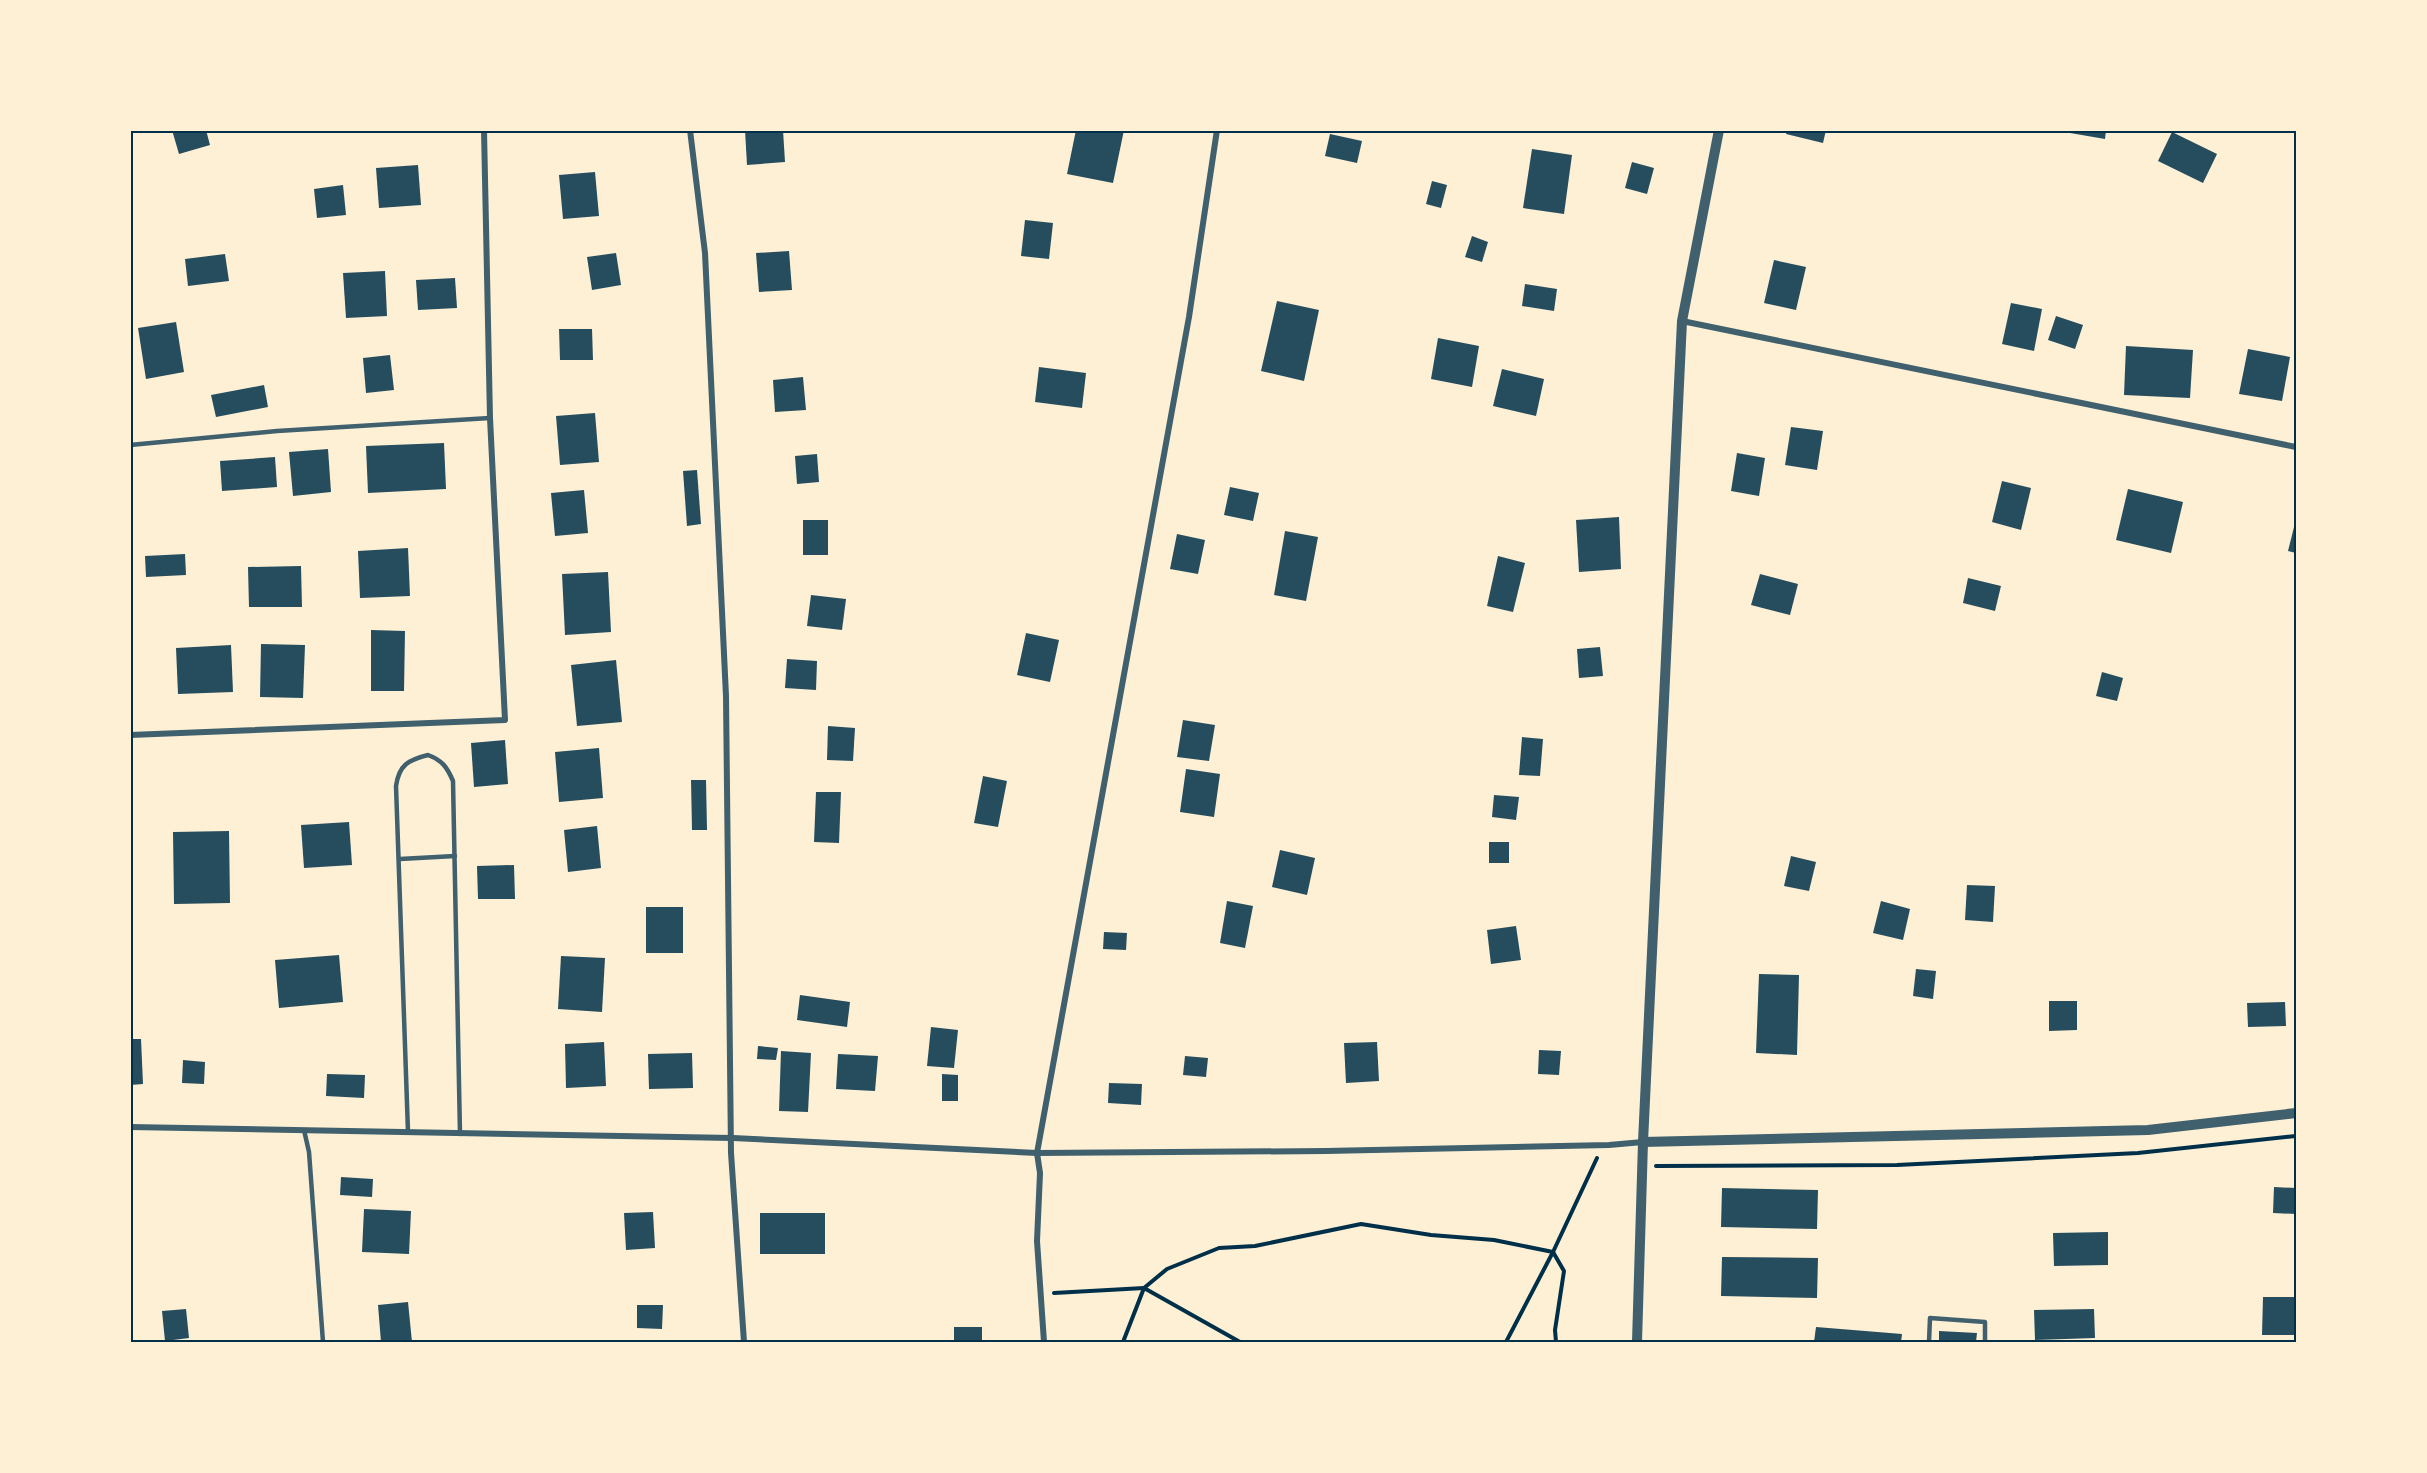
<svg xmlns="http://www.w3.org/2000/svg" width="2427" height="1473" viewBox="0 0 2427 1473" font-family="'Source Serif 4',serif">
<rect width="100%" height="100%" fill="#fdf0d5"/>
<g fill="#264d5e">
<polygon points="172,130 206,130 210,145 179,154"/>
<polygon points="745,130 783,130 785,162 747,165"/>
<polygon points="1076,130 1124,130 1113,183 1067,174"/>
<polygon points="1787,130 1826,130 1823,143 1786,134"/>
<polygon points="2070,130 2106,130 2105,139 2070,133"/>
<polygon points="2172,132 2217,154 2203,183 2158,161"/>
<polygon points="1330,134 1362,141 1357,163 1325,156"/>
<polygon points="1532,149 1572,155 1564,214 1523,208"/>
<polygon points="1632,162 1654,168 1647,194 1625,188"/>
<polygon points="418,165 421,205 379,208 376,168"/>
<polygon points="595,172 599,216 563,219 559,175"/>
<polygon points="1432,181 1447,185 1441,208 1426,204"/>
<polygon points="343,185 346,215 317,218 314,189"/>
<polygon points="1025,220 1053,223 1049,259 1021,256"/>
<polygon points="1472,236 1488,242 1482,262 1465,257"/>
<polygon points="789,251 792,290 759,292 756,253"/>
<polygon points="616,253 621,285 592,290 587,257"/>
<polygon points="225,254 229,281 188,286 185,259"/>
<polygon points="1774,260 1806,267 1796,310 1764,303"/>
<polygon points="385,271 387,316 346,318 343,273"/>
<polygon points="455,278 457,308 418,310 416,280"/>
<polygon points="1525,284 1557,289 1554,311 1522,306"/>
<polygon points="1277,301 1319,310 1304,381 1261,371"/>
<polygon points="2011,303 2042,309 2034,351 2002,344"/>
<polygon points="2056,316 2083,325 2075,349 2048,340"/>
<polygon points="176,322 184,372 146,379 138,328"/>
<polygon points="559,329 592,329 593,360 560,360"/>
<polygon points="1438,338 1479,346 1472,387 1431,379"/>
<polygon points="2126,346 2193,350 2190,398 2124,395"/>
<polygon points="2248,349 2290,357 2282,401 2239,394"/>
<polygon points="390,355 394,390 366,393 363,358"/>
<polygon points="1039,367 1086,373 1082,408 1035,402"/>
<polygon points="1502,369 1544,379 1536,416 1493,406"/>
<polygon points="803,377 806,410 775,412 773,380"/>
<polygon points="264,385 268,407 216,417 211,395"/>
<polygon points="595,413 599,462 560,465 556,416"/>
<polygon points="1791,427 1823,431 1817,470 1785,465"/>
<polygon points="444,443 446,489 368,493 366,446"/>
<polygon points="328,449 331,492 293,496 289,452"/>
<polygon points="1737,453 1765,458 1759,496 1731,491"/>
<polygon points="817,454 819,482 797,484 795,456"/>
<polygon points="275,457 277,487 222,491 220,461"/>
<polygon points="697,470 701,524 687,526 683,471"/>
<polygon points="2002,481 2031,488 2021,530 1992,522"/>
<polygon points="1230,487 1259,493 1253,521 1224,515"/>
<polygon points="2128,489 2183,502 2171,553 2116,540"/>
<polygon points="584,490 588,533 555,536 551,493"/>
<polygon points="1619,517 1621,569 1579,572 1576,520"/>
<polygon points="2296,519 2296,553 2288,551"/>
<rect x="803" y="520" width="25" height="35"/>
<polygon points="1285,531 1318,537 1306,601 1274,595"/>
<polygon points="1177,534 1205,540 1198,574 1170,569"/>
<polygon points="408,548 410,596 360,598 358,551"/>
<polygon points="185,554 186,575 146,577 145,556"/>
<polygon points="1498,556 1525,563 1513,612 1487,606"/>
<polygon points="301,566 302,607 249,607 248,567"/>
<polygon points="608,572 611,632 565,635 562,574"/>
<polygon points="1760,574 1798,584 1790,615 1751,605"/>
<polygon points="1968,578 2001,586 1995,611 1963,603"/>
<polygon points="811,595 846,599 842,630 807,626"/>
<polygon points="371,630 405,631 404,691 371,691"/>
<polygon points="1026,633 1059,640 1050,682 1017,675"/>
<polygon points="261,644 305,645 303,698 260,697"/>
<polygon points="231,645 233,692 178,694 176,648"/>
<polygon points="1600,647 1603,676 1579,678 1577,649"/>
<polygon points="787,659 817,661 816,690 785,688"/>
<polygon points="616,660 622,722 577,726 571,665"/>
<polygon points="2102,672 2123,678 2117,701 2096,696"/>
<polygon points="1183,720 1215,725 1209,761 1177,757"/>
<polygon points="828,726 855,728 853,761 827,760"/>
<polygon points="1522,737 1543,739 1540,776 1519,775"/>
<polygon points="505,740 508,784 474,787 471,743"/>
<polygon points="599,748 603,798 559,802 555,752"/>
<polygon points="1186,769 1220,774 1214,817 1180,812"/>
<polygon points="983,776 1007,781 998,827 974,823"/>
<polygon points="691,780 706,780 707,830 692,830"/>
<polygon points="816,792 841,792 839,843 814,842"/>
<polygon points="1494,795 1519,797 1516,820 1492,817"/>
<polygon points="349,822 352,865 304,868 301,825"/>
<polygon points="597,826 601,868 568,872 564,830"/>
<polygon points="229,831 230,903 174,904 173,832"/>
<rect x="1489" y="842" width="20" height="21"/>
<polygon points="1280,850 1315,858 1307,895 1272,887"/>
<polygon points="1791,856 1816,862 1809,891 1784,886"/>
<polygon points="514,865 515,899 478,899 477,866"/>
<polygon points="1967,885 1995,886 1993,922 1965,920"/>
<polygon points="1227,901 1253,906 1245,948 1220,943"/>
<polygon points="1881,901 1910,909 1903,940 1873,933"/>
<rect x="646" y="907" width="37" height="46"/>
<polygon points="1516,926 1521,960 1491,964 1487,930"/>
<polygon points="1104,932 1127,933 1126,950 1103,949"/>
<polygon points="339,955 343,1002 279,1008 275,960"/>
<polygon points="561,956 605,958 602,1012 558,1009"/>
<polygon points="1916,969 1936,971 1933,999 1913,996"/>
<polygon points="1759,974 1799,975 1797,1055 1756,1053"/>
<polygon points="800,995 850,1002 847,1027 797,1020"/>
<polygon points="2049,1001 2077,1001 2077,1030 2049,1031"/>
<polygon points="2285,1002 2286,1026 2248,1027 2247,1003"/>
<polygon points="931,1027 958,1030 954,1068 927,1066"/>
<polygon points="130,1039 141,1039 143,1084 130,1085"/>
<polygon points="604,1042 606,1086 566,1088 565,1044"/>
<polygon points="1377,1042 1379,1081 1346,1083 1344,1043"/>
<polygon points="758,1046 778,1048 776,1060 757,1059"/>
<polygon points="1539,1050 1561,1051 1559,1075 1538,1074"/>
<polygon points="781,1051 811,1053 808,1112 779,1111"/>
<polygon points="692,1053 693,1088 649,1089 648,1054"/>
<polygon points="838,1054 878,1056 875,1091 836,1089"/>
<polygon points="1185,1056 1208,1058 1206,1077 1183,1075"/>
<polygon points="183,1060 205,1062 204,1084 182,1083"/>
<polygon points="327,1074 365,1075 364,1098 326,1096"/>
<polygon points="942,1074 958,1075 958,1101 942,1101"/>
<polygon points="1109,1083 1142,1084 1141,1105 1108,1103"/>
<polygon points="341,1177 373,1179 372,1197 340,1195"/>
<polygon points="2274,1187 2296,1188 2296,1214 2273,1213"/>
<polygon points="1722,1188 1818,1190 1817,1229 1721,1227"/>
<polygon points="364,1209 411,1211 409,1254 362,1252"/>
<polygon points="653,1212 655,1248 626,1250 624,1213"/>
<rect x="760" y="1213" width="65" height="41"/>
<polygon points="2108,1232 2108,1265 2054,1266 2053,1233"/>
<polygon points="1722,1257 1818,1258 1817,1298 1721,1296"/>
<polygon points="2263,1297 2295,1297 2295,1335 2262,1335"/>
<polygon points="408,1302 412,1342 381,1342 378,1305"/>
<polygon points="637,1305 663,1305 662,1329 637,1328"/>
<polygon points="186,1309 189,1338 165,1341 162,1311"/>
<polygon points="2094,1309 2095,1338 2035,1340 2034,1310"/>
<rect x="954" y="1327" width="28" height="15"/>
<polygon points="1816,1327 1902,1334 1901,1342 1814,1342"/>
<polygon points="1939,1331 1977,1333 1976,1342 1939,1342"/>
</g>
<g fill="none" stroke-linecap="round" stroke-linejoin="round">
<g stroke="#003049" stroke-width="4">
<polyline points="1656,1166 1897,1165 2138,1153 2296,1136"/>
<polyline points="1054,1293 1144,1288 1240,1342"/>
<polyline points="1123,1342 1144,1288 1167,1269 1219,1248 1255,1246 1361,1224 1431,1235 1494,1240 1553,1252 1564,1271 1555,1330 1556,1342"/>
<polyline points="1506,1342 1553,1252 1597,1158"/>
</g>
<g stroke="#3f606c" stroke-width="4.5">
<polyline points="130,445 277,431 490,418"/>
<polyline points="400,859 455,856"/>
<polyline points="304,1130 309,1152 323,1342"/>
<path d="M408,1132L396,786C399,765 408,760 428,755C442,760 447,767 453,781L460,1134"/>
<polyline points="1929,1342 1930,1318 1985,1322 1985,1342"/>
</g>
<g stroke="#3f606c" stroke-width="6">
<polyline points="690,130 705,253 726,696 731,1153 744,1342"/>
<polyline points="1682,321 2296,447"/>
<polyline points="130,735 505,720 490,418 484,130"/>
<polyline points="130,1127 733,1138 1037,1153 1326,1151 1609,1145 1643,1142"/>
<polyline points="1044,1342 1037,1241 1040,1173 1037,1153 1189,317 1217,130"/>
</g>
<g stroke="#3f606c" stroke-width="10">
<polyline points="1643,1142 2148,1130 2296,1113"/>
<polyline points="1637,1342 1643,1142 1682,321 1719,130"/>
</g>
</g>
<rect width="2427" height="1473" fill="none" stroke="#fdf0d5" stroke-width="264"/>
<rect x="132" y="132" width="2163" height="1209" fill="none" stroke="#003049" stroke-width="2"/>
</svg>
